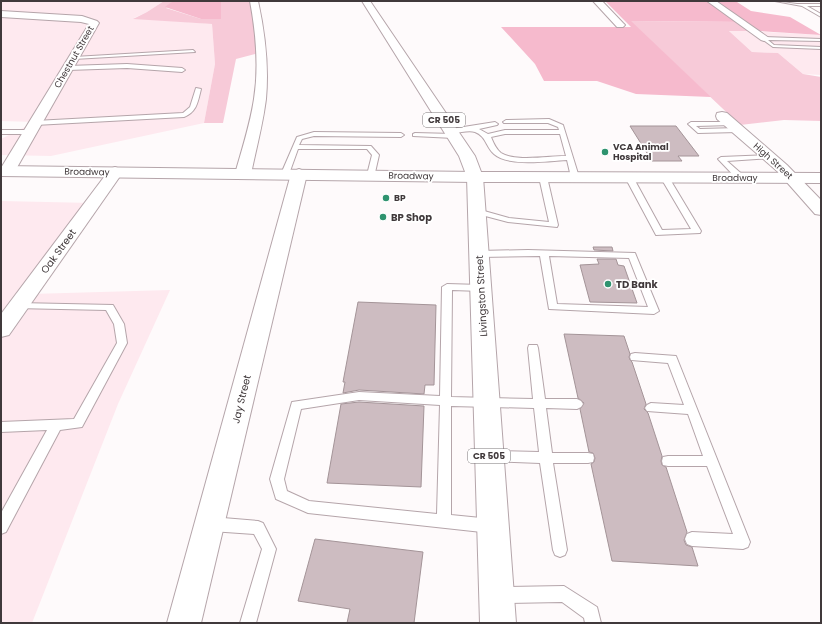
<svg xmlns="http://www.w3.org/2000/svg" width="822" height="624" viewBox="0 0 822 624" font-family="Poppins,sans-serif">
<rect width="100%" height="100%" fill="#fefafb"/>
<g fill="#fee9ef">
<polygon points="1,1 164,1 147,12 134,18 212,24 215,64 204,123 51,156 1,155 1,139 35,122 1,121"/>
<polygon points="728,30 821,35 821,75 803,74 778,53 752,52"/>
<polygon points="1,201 93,203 31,294 170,290 118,404 32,623 1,623"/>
</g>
<g fill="#f7cad8">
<polygon points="164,1 173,1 166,8 201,19 221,19 221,1 254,1 259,53 236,59 223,123 204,123 215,64 212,24 133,19 147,12"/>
<polygon points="630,21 747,22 760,31 729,31 752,52 778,53 803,74 821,77 821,121 784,120 740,125"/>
</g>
<g fill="#f6bacd">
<polygon points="173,1 221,1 221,19 201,19 165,7"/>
<polygon points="605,1 737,2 751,11 790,17 821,35 760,31 747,22 631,21 711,97 636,94 597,81 544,81 535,64 501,27 631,27"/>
</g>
<g fill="#cdbcc1" stroke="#a49498">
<polygon points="630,126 676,126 699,156 678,156 682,161 652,161"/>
<polygon points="593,247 612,247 613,251 594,250"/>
<polygon points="597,259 616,259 618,265 624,266 637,303 590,302 580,265 599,264"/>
<polygon points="358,302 436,305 434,385 425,385 424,394 359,390 343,393 345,382 343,382"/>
<polygon points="564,334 624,336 630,354 629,357 630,360 632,362 646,404 644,409 648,413 662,456 661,461 662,465 666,467 687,532 684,540 686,545 692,547 698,566 612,561 591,464 594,462 595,458 593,453 589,452 580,409 584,403 578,398"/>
<polygon points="359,402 424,406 421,487 327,483 341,404"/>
<polygon points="315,539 423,552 414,623 347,623 350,609 298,601"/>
</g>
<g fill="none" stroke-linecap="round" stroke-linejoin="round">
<defs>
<g id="service">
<polygon points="775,1 797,4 821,4 821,6 807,6 821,14 821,17 802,6"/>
<polygon points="764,37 821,39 821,41 768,40 774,45 821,47 821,49 773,47 762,39"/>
<polygon points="193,50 195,52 74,59 72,58 74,57"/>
<polygon points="127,64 182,68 185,70 182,72 127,68 68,70 65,68 68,66"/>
<path d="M196,88L201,89C198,101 197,112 184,117L35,125L32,123L35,121L183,113L190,107Z"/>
<path d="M506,120L549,119L563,125L579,177L578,179H572L571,177L567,160C549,161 508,167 494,154C486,147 486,136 475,132C466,129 454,136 448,131L451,129L495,122L498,124L497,125L479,129L488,134L505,130H559L558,127L548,123H504L503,122ZM505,134H560L566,156C549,156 515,162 501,153C496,149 493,142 491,137Z"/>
<polygon points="691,122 730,122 732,123 732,125 696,126 700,129 738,128 741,130 738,132 698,133 688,124"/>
<polygon points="1,130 30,130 33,132 30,134 1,134"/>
<polygon points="314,132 401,133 404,135 401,137 314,136 302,139 299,145 371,146 379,155 374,177 371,177 367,175 372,155 367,149 298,149 289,174 288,176 282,176 281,174 297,137"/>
<polygon points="415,133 454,134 457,136 454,138 413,136 413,134"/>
<polygon points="769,155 771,156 771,158 727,161 744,176 744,180 738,180 718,159 721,157"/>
<polygon points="540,175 546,175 547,177 558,225 557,227 508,222 474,213 473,211 477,209 509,218 549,222 539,177"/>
<polygon points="626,175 632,175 633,177 662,230 691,229 661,178 665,176 668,176 701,231 700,233 656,235 625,177"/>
<path d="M528,250L635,253L659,311L654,314L549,309L540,256L479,257L475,254L479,251ZM549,256L629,258L648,307L557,304Z"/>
<path d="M447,284L481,285L486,288L481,291L452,290L451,397L533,399L528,348L529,345H537L538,348L545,399H577L581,401L583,404L581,407L577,409L546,408L552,453H588L593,454L594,458L593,462L588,463H553L567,550L565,555L560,557L555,555L553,550L540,463L491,461L486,460L485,456L486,452L491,451L539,452L534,408L451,406V515L491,519L496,521L498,526L496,531L491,533L308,513L276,499L270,479L292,402L359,392L440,396L442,287ZM359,400L440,405L437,514L309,501L287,491L284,479L301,409Z"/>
<polygon points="18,303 113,305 124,324 127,343 82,427 60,430 6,532 1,534 1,513 47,430 1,432 1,422 74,419 117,343 114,324 106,310 15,308 13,306 15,304"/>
<polygon points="635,353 676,356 750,542 748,547 743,549 692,546 687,544 685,539 687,534 692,532 733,534 707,466 668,466 663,465 662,461 663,457 668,456 703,456 688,414 647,411 645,408 647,405 651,403 684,405 668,363 631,360 630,357 631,354"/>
<polygon points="211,517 258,521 263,523 276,549 256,623 240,623 262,549 254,534 211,531 206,529 204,524 206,519"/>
<polygon points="564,586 597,607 601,623 585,623 584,618 562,602 502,603 496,601 494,595 496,589 502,587"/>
</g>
<g id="minor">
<path d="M250,1H258C265,33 269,66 266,99C263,124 256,149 251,174L248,177L243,179L238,177L235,174C242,149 250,125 254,99C259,67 256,33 250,1Z"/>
<polygon points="593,1 602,1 623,23 625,25 623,27 617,27"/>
<polygon points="707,1 716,1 769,38 764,41 761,40"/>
<polygon points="1,11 82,16 97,21 99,23 15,171 12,174 7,176 2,174 1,168 89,24 81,22 1,17"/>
<polygon points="722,112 727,113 787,165 821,200 821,215 815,214 777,171 717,119 716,116 717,113"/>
<polygon points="115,167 120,169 123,172 9,335 1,337 1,314 110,169"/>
<polygon points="299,169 304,171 307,174 201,623 167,623 291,174 294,171"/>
</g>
<polygon id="tertiary" points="1,166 475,172 821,173 821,183 475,182 1,176"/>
<polygon id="primary" points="362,1 370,1 475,156 483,177 516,623 480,623 467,177 459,156"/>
</defs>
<use href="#service" stroke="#b5a5aa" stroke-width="2"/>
<use href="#minor" stroke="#b5a5aa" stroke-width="2"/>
<use href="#tertiary" stroke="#b5a5aa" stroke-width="2"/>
<use href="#primary" stroke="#b5a5aa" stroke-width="2"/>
<use href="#service" fill="#fff" fill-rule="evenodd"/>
<use href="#minor" fill="#fff" fill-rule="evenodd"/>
<use href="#tertiary" fill="#fff" fill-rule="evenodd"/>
<use href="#primary" fill="#fff" fill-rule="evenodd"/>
</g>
<g fill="#2f936f" stroke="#fff" stroke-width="1.5">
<circle cx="605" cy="152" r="4"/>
<circle cx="386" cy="198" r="4"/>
<circle cx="383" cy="217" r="4"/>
<circle cx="608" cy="284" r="4"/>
</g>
<g text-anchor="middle" stroke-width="3.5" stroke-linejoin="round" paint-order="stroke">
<g font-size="9" fill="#40393b" stroke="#fff">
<text transform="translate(74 57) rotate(-60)" y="3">Chestnut Street</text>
<text transform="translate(773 161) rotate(42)" y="3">High Street</text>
<text transform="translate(87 172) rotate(1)" y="3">Broadway</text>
<text transform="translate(411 176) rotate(1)" y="3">Broadway</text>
<text x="735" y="181">Broadway</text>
</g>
<g fill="#fff" stroke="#797476" stroke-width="1">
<rect x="423" y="113" width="42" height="14" rx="3"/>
<rect x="468" y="449" width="42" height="14" rx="3"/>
</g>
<g font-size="9" font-weight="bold" fill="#40393b">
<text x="444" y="123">CR 505</text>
<text x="489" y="459">CR 505</text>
</g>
<g font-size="9" font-weight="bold" fill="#40393b" stroke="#fff" text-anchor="start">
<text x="613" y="150">VCA Animal<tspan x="613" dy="10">Hospital</tspan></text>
<text x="394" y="201">BP</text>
</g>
<g font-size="10" font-weight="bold" fill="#40393b" stroke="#fff" text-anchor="start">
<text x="391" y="221">BP Shop</text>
<text x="616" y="288">TD Bank</text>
</g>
<g font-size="10" fill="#40393b" stroke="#fff">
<text transform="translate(58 251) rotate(-54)" y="4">Oak Street</text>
<text transform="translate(481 296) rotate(-93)" y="4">Livingston Street</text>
<text transform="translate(241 399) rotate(-76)" y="4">Jay Street</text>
</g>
</g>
<rect width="822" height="624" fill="none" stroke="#40393b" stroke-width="4"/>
</svg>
